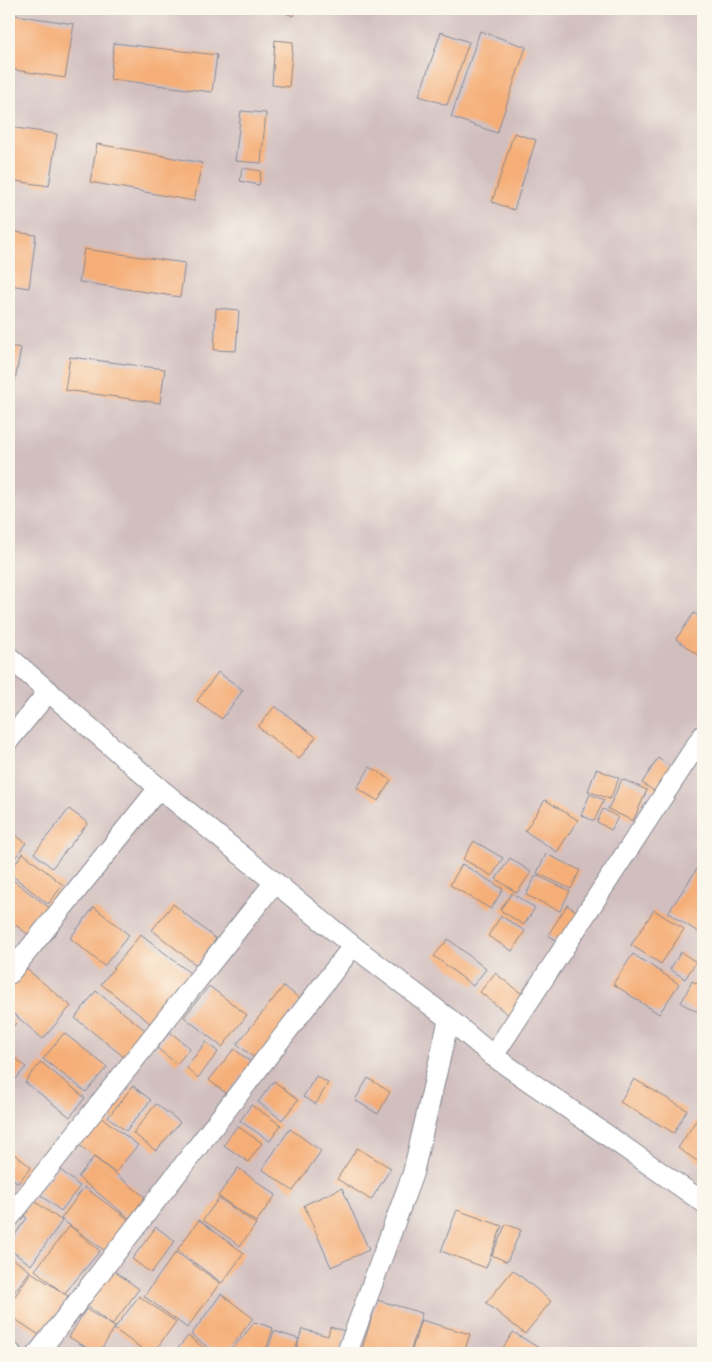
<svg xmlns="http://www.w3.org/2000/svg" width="712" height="1362" viewBox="0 0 712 1362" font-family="'Indie Flower',sans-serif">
<rect width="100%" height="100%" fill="#fbf7ec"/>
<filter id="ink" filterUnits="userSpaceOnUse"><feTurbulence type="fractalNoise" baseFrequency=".02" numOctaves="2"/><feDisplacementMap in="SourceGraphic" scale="10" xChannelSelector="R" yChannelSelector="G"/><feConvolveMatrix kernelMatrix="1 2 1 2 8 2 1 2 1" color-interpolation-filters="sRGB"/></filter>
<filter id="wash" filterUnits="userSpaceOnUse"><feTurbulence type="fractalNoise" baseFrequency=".0096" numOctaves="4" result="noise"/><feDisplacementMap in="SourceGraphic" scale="20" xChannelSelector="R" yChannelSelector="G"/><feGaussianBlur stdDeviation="1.12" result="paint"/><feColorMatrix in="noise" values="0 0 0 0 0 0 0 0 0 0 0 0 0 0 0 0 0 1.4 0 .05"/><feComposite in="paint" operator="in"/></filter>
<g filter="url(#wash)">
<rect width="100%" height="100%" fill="#f4e1c6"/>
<rect fill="#d1bfbf" x="9" y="9" width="694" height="1344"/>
<g id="blocks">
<g fill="#f5ae77">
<polygon points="276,9 296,9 293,16"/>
<polygon points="9,14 74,24 65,78 9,69"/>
<polygon points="480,31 526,47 497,133 451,117"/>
<polygon points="441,32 469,42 447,105 419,96"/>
<polygon points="275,40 293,42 289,87 272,85"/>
<polygon points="114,43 217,55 212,92 110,79"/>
<polygon points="241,111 266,113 261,163 235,161"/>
<polygon points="9,127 57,134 49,186 9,180"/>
<polygon points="514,133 536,140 514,210 492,202"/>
<polygon points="97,144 202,163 194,201 90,182"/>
<polygon points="242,168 261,171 259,185 240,181"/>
<polygon points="9,231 36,235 29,288 9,285"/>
<polygon points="84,249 185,263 180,297 79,282"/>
<polygon points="216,308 239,310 236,351 214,350"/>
<polygon points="9,346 21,348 13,391 9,391"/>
<polygon points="70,357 165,369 160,403 65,390"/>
<polygon points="694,613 703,620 703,659 676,639"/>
<polygon points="218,672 243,690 222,719 197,701"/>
<polygon points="275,706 316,737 299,759 258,727"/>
<polygon points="658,758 673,768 657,793 642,783"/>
<polygon points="370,767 391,780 378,801 357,788"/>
<polygon points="596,769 619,778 610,799 588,791"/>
<polygon points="622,779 647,790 633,821 608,809"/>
<polygon points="590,794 604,800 594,821 581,815"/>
<polygon points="545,800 578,820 557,852 525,831"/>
<polygon points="69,809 88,823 52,868 34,853"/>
<polygon points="603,809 618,817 611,830 597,822"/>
<polygon points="9,830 26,843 9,866"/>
<polygon points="474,841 503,858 492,876 463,859"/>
<polygon points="23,853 63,885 48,904 9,873"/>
<polygon points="546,854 580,870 571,889 537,873"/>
<polygon points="510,858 531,872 517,893 496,879"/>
<polygon points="462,864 503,889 491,909 450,885"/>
<polygon points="700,864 703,866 703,935 668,913"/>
<polygon points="536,875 570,891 560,911 526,895"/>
<polygon points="9,877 51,909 30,936 9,920"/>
<polygon points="512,893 535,908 524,925 500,910"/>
<polygon points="173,904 216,939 196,965 152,930"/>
<polygon points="567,905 581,914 562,944 548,935"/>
<polygon points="94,907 129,935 104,966 70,938"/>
<polygon points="654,910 684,929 661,964 631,945"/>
<polygon points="501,916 525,931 512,951 488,936"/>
<polygon points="141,934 191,974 151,1024 101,984"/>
<polygon points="448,939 486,969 473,986 434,956"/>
<polygon points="681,952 696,962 685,979 670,969"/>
<polygon points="633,954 679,984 659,1014 613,984"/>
<polygon points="23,966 71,1006 43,1039 9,1010 9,983"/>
<polygon points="495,973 527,998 511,1017 480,992"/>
<polygon points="692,981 703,987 703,1015 681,1003"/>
<polygon points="209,986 247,1015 222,1047 184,1017"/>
<polygon points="284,986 302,1000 256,1059 237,1044"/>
<polygon points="96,991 145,1030 124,1057 75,1018"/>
<polygon points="9,1017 16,1023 9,1032"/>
<polygon points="170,1032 190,1048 177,1064 157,1048"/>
<polygon points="64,1033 107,1067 86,1092 43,1059"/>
<polygon points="206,1042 218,1052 198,1078 186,1067"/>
<polygon points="234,1049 252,1063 227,1094 209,1080"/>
<polygon points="9,1053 26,1067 9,1087"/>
<polygon points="41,1062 85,1098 70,1117 25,1082"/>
<polygon points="316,1076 328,1083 316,1104 303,1097"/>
<polygon points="368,1078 390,1092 378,1114 355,1100"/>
<polygon points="634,1079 687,1110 674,1133 620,1102"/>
<polygon points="274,1081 298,1100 282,1120 258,1102"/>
<polygon points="133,1086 151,1100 126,1131 108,1117"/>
<polygon points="156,1104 180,1122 156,1151 133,1133"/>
<polygon points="251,1105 281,1125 270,1141 240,1121"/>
<polygon points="703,1110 703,1165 678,1148"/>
<polygon points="100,1116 138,1145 115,1173 78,1144"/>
<polygon points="237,1126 262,1143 248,1162 224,1145"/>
<polygon points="290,1129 321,1151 293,1191 262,1169"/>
<polygon points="357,1148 391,1168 371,1200 337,1179"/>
<polygon points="9,1150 31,1167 18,1183 9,1176"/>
<polygon points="94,1157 145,1197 129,1218 78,1177"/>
<polygon points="58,1168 80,1186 61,1211 38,1193"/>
<polygon points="238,1168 276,1195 256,1222 218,1196"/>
<polygon points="84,1187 131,1221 108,1253 61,1219"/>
<polygon points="342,1188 369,1250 331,1267 304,1205"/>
<polygon points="219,1198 256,1224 240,1246 203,1220"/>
<polygon points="33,1200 62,1221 31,1265 9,1249 9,1243 27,1218 22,1214"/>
<polygon points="457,1210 502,1226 486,1268 441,1251"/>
<polygon points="199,1220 244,1253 222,1283 177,1250"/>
<polygon points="506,1224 521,1230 507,1262 492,1255"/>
<polygon points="70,1226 100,1251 64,1294 35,1270"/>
<polygon points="156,1227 175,1241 151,1273 132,1259"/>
<polygon points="176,1252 220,1283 187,1328 144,1296"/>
<polygon points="9,1256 30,1271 9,1299"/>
<polygon points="513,1270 551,1301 525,1334 486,1303"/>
<polygon points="114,1271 139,1289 112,1325 87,1306"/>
<polygon points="31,1272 68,1296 42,1337 9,1315 9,1305"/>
<polygon points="221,1294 253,1318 227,1353 216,1353 191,1335"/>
<polygon points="139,1296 176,1322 153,1353 148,1353 114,1329"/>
<polygon points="377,1300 422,1313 410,1353 377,1353 362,1349"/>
<polygon points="86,1309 115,1327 99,1353 95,1353 69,1337"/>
<polygon points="421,1320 470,1334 464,1353 411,1353"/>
<polygon points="255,1322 273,1328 265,1353 229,1353"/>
<polygon points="330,1327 345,1331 339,1353 295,1353 302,1329 328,1336"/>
<polygon points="274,1331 299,1339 294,1353 267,1353"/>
<polygon points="513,1332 547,1353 500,1353"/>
<polygon points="188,1336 211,1353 174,1353"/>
</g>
</g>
</g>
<g filter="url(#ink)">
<use href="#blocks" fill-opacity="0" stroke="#888892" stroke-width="1"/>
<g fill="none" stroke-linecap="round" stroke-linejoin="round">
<defs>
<g id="street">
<polyline points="9,657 159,788 353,946 449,1019 493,1056 703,1202"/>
<polyline points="9,740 49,691"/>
<polyline points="9,974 159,788"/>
<polyline points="493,1056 703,735"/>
<polyline points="9,1218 275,882"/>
<polyline points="9,1352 11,1353"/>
<polyline points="38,1353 353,946"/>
<polyline points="347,1353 413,1173 449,1019"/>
</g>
</defs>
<use href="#street" stroke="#888892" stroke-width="22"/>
<use href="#street" stroke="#fff" stroke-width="20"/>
</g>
</g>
<rect width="712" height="1362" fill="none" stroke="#fbf7ec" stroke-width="30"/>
</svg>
